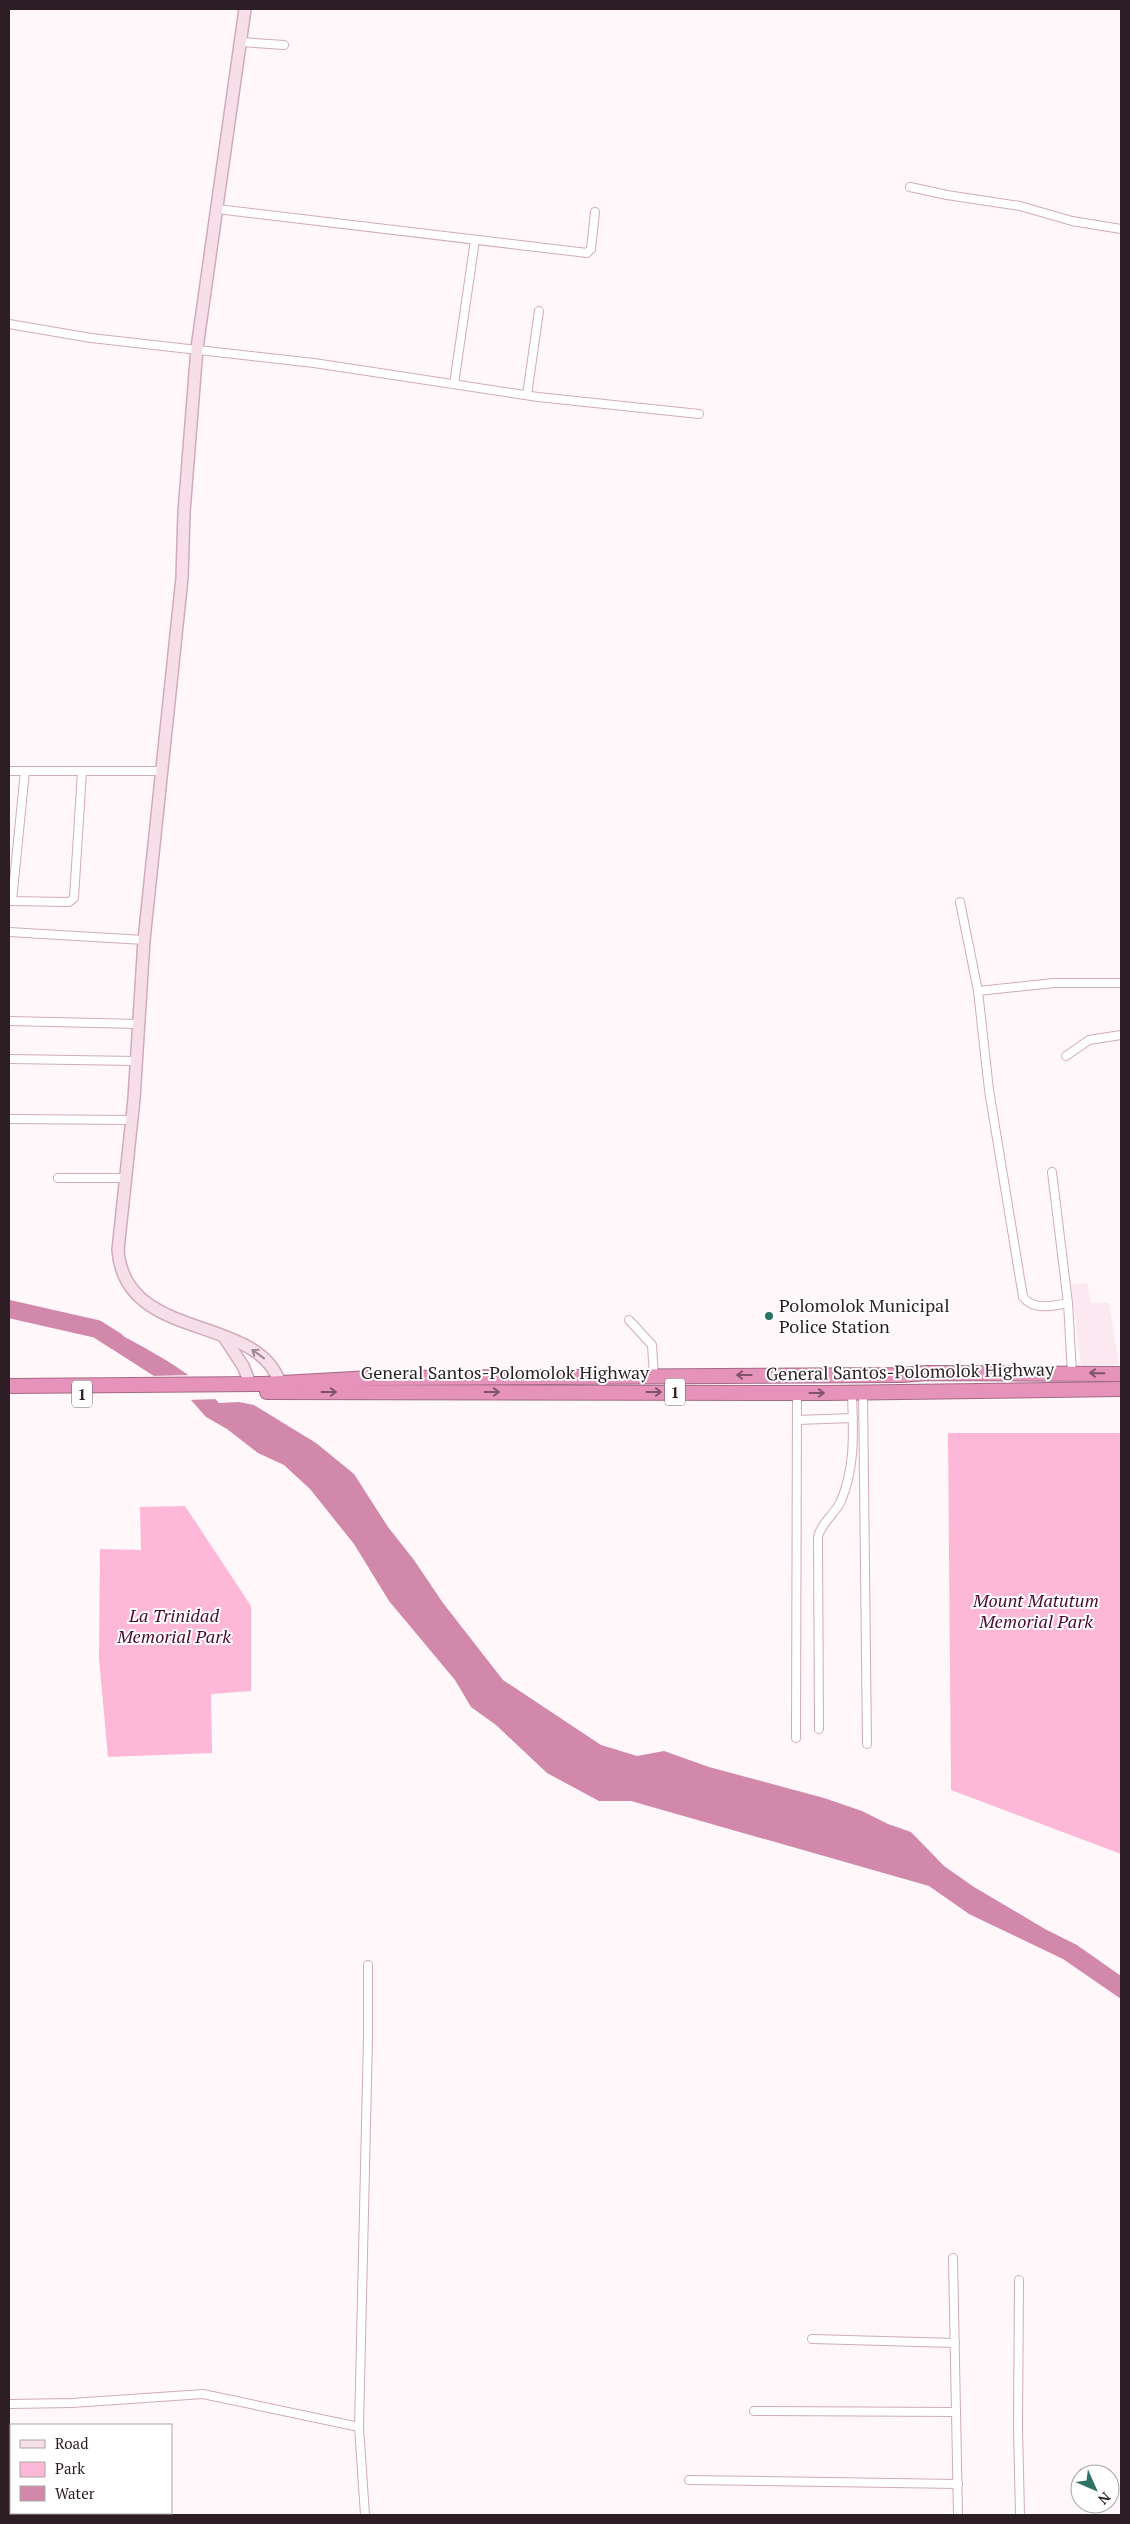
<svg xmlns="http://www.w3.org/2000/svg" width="1130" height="2524" viewBox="0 0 1130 2524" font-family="'PT Serif',serif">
<rect width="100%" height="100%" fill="#fff7fa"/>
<polygon fill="#fbe8f0" points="1087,1283 1091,1303 1109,1303 1119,1365 1081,1365 1071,1285"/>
<g fill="#fdb7d7">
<polygon points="948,1433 1121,1433 1121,1854 951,1790"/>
<polygon points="185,1506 251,1606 251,1691 211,1694 212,1753 108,1757 99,1659 100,1549 141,1550 140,1507"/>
</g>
<path fill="#d288ab" d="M109,1328C147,1350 190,1369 219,1403L239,1402L254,1405L316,1443L354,1474L388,1527L414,1560L443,1603L503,1680L601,1745L637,1756L664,1751L709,1767L824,1798L862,1811L888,1824L911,1832L944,1866L974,1887L1045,1929L1077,1945L1121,1976V1999L1063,1959L969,1914L929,1886L631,1801H599L547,1773L496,1725L471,1707L455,1680L389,1601L354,1544L310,1489L284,1465L258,1453L227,1429L206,1417L191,1400L98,1340L97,1329Z"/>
<polygon fill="#fff7fa" points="192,1375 219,1399 187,1400 150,1376"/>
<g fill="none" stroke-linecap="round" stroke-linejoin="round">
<polyline stroke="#d288ab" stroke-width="18" points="9,1309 97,1329 116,1341"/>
<defs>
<g id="street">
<polyline points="241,42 284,45"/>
<polyline points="910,187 947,195 1020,206 1072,221 1121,229"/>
<polyline points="217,209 587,253 591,249 595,212"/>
<polyline points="9,324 91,338 314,363 538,397 699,414"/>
<polyline points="454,384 475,240"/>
<polyline points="527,395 539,311"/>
<polyline points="9,771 161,771"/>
<polyline points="9,901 69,902 74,898 82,771"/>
<polyline points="12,901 25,771"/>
<path d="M960,902L978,991L989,1090L1023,1297C1034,1311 1052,1306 1068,1303"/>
<polyline points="9,932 144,940"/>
<polyline points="978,991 1054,983 1121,983"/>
<polyline points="9,1021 139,1024"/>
<polyline points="1066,1056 1089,1040 1121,1035"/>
<polyline points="9,1059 136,1061"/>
<polyline points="9,1119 131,1120"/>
<polyline points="1052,1172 1068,1303 1072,1373"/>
<polyline points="58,1178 125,1178"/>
<polyline points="629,1320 652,1345 654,1377"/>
<polyline points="863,1392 867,1744"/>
<polyline points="797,1420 853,1418"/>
<path d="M819,1729L818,1537C821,1523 835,1514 841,1501C856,1465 853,1430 852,1392"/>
<polyline points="796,1738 797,1393"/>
<polyline points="953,2258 956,2412"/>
<polyline points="1019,2280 1018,2428 1020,2515"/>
<polyline points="812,2339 955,2343"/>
<polyline points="9,2404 72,2403 203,2394 359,2427"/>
<polyline points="754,2411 956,2412 958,2515"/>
<polyline points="689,2480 958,2484"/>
<polyline points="365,2515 359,2427 368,2038 368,1965"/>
</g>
<g id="secondary">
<path d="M245,9L197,348L184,512L182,578L144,940L134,1099L118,1250C125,1343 257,1313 280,1383"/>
<polyline points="224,1337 243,1366 250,1383"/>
</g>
<g id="highway">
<polyline points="9,1386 264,1384 371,1378 902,1375 927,1373 1121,1374"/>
<polyline points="267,1392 826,1393 1121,1389"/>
</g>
</defs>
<use href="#street" stroke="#d1abbc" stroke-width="10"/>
<use href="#secondary" stroke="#d1abbc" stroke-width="14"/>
<use href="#highway" stroke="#a46a86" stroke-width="16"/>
<use href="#street" stroke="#fff" stroke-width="8"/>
<use href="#secondary" stroke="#f7dfea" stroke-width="11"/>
<use href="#highway" stroke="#e593ba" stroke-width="14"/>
</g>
<defs><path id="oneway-shaft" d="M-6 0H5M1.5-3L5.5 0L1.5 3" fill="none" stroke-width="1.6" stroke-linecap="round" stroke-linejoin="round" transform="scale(1.25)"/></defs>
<use stroke="#9c8891" href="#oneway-shaft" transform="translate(258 1354) rotate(-144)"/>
<g stroke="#7f5368">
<use href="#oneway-shaft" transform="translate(1097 1373) rotate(-179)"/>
<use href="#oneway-shaft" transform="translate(744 1375) rotate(180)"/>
<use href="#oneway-shaft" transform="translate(329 1392)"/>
<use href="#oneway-shaft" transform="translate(492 1392)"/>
<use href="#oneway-shaft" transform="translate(654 1392)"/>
<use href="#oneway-shaft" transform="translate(817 1393)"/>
</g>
<circle fill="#2d7266" stroke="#fff" stroke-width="2" cx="769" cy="1316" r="5"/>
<g text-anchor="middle" stroke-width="4" stroke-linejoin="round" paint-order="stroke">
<g fill="#fff" stroke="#6b6266" stroke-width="1">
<rect x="665" y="1378.5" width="20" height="27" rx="4"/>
<rect x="72" y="1380.5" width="20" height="27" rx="4"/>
</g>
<g font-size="16" font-weight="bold" fill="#2c1e24">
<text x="675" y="1398">1</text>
<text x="82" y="1400">1</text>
</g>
<g font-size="18" fill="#2c1e24" stroke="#fff" text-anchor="start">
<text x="779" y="1312">Polomolok Municipal<tspan x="779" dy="21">Police Station</tspan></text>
</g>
<g font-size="18" fill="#2c1e24" stroke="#fff">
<text transform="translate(910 1372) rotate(-1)" y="6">General Santos-Polomolok Highway</text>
<text x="505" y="1379">General Santos-Polomolok Highway</text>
</g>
<g font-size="18" font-style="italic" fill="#4c0a31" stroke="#fff">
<text x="1036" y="1607">Mount Matutum<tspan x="1036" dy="21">Memorial Park</tspan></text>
<text x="174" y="1622">La Trinidad<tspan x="174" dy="21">Memorial Park</tspan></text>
</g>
</g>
<rect width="1130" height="2524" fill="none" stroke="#2c1e24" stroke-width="20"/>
<rect x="10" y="2424" width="162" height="90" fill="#ffffff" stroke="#aba5a7"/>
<rect x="20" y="2440" width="25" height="8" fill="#f7dfea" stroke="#aba5a7"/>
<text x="55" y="2449" font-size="15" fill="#2c1e24">Road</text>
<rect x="20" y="2462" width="25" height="15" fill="#fdb7d7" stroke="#aba5a7"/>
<text x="55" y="2474" font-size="15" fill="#2c1e24">Park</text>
<rect x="20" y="2486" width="25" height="15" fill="#d288ab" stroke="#aba5a7"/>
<text x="55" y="2499" font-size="15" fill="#2c1e24">Water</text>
<g transform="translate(1095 2489) rotate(135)"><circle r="24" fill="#ffffff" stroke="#aba5a7"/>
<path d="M0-4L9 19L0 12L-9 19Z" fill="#2d7266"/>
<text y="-8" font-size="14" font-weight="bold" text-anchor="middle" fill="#2c1e24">N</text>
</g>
</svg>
